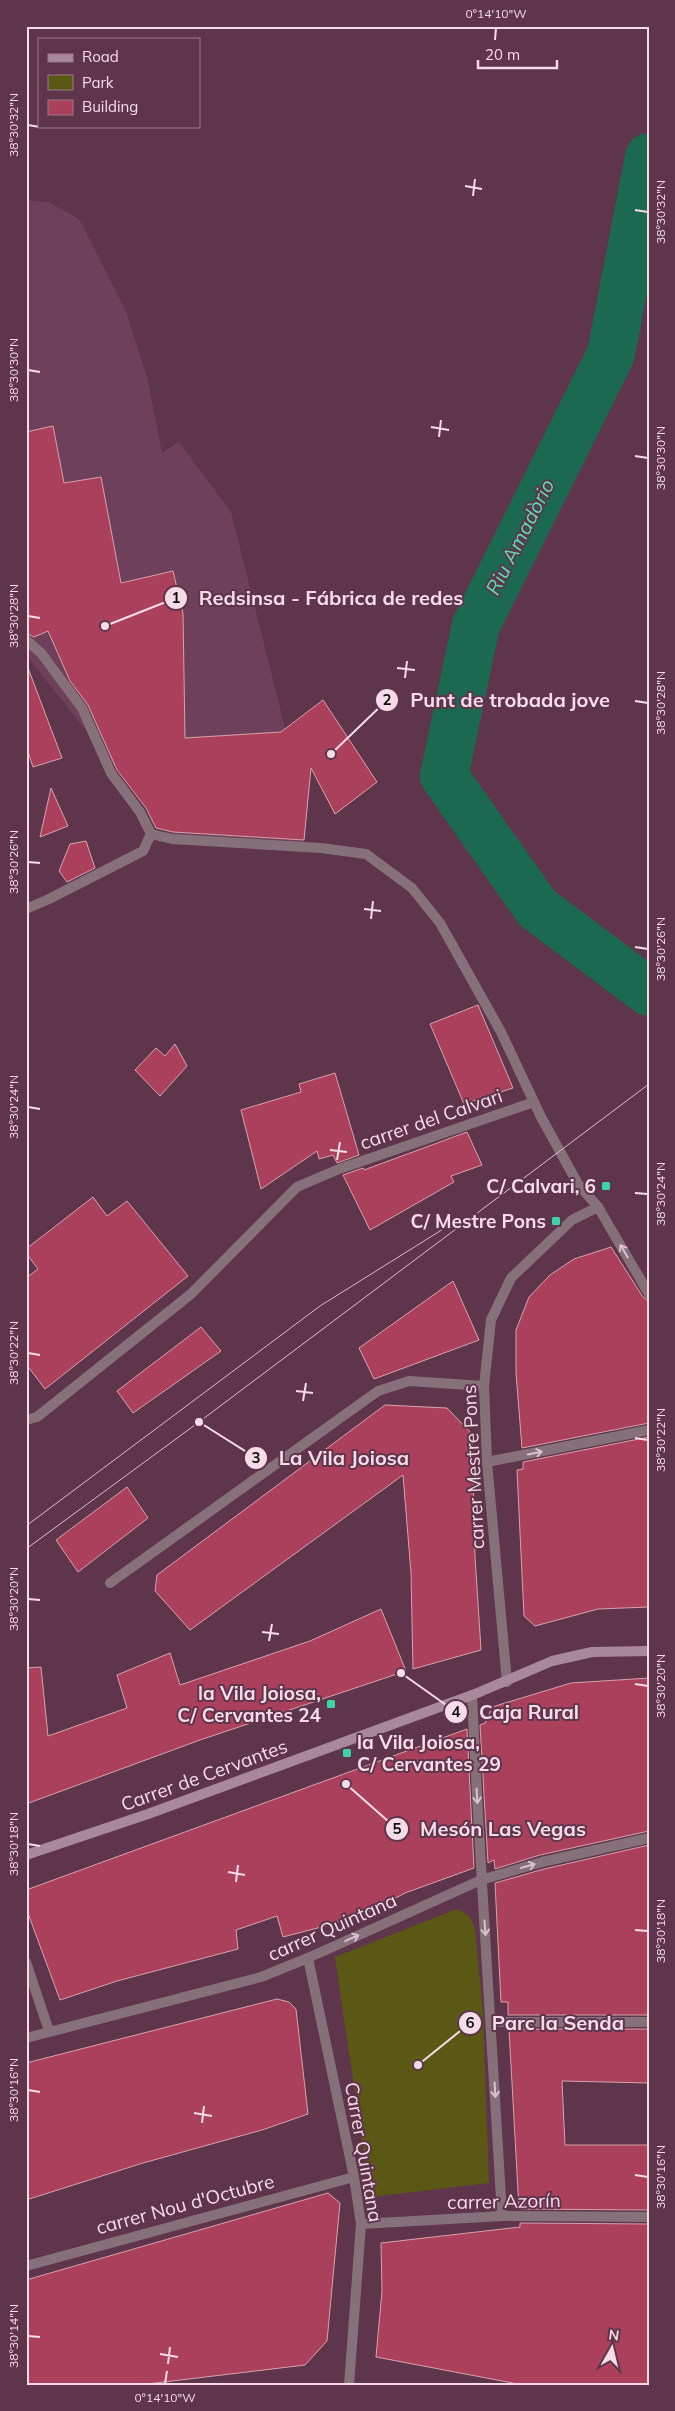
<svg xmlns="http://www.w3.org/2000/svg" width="675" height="2411" viewBox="0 0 675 2411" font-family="Mulish,sans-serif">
<rect width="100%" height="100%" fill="#5f354c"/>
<polygon fill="#6f4059" points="26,200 48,202 79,219 126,311 147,377 162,453 179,442 231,512 286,732 310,778 304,847 172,839 26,655"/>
<polygon fill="#5b5815" points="457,1909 469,1916 475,1928 483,2012 489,2183 370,2197 335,1957"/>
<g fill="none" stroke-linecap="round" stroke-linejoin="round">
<polyline stroke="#1b6950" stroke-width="48" points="649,157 611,354 476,625 444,776 537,908 649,992"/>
</g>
<g fill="#ab405c" stroke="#d9a2ac">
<polygon points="53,426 64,483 101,477 121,583 173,571 183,613 185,738 281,732 323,700 377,782 335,814 311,768 304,840 173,832 156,828 146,808 117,770 88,705 70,681 48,631 34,637 26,633 26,432"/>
<polygon points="26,668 28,668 62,758 33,767 26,746"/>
<polygon points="51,788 68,826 40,837"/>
<polygon points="86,841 95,868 67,882 59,871 70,844"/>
<polygon points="478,1005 513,1088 464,1104 430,1024"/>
<polygon points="175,1044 187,1066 160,1096 135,1070 156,1048 165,1056"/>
<polygon points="335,1073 359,1155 337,1163 333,1155 319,1159 317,1151 261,1189 241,1110 301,1092 299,1084"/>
<polygon points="467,1132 482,1165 451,1176 454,1182 370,1230 343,1175 363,1168 364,1170"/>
<polygon points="93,1197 107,1216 127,1201 188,1276 45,1389 26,1364 26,1278 38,1269 26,1253 26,1249"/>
<polygon points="611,1247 643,1297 649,1301 649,1423 522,1448 516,1373 516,1330 529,1297 550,1275 574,1259"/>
<polygon points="453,1281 479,1340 374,1379 359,1348"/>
<polygon points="201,1327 221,1351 133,1413 117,1391"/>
<polygon points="385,1405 447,1408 472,1434 475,1556 481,1650 413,1669 411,1573 403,1475 190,1630 155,1591 157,1575"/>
<polygon points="649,1437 649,1607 598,1609 535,1626 524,1616 517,1470 523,1469 523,1462"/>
<polygon points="127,1487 148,1518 78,1572 56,1540"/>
<polygon points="381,1609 406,1671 200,1740 26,1804 26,1668 41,1667 48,1736 127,1708 117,1675 170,1653 180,1685 310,1641"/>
<polygon points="649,1678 649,1831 540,1855 495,1869 494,1860 488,1863 480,1725 485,1723 492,1707 571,1683"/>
<polygon points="467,1729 474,1868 405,1893 375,1909 329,1925 283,1937 277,1916 236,1930 238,1949 117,1981 60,2000 26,1908 26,1890"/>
<polygon points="649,1845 649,2015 508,2015 508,2002 501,2002 495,1883 544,1869"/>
<polygon points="277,1999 289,2002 296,2009 308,2114 262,2130 143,2163 26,2200 26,2063"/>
<polygon points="509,2029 649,2029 649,2083 562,2081 565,2145 649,2145 649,2210 519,2209"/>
<polygon points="328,2193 340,2203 327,2341 305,2365 139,2385 26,2385 26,2280"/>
<polygon points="520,2223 649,2224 649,2385 523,2385 376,2357 382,2291 381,2243 520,2227"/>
</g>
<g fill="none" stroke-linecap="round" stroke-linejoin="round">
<g stroke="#86717b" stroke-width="10">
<polyline points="26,640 41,653 82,708 111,773 140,812 151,834 172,839 321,848 366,854 412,888 440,923 501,1032 541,1117 578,1184 598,1207 649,1294"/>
<polyline points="26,909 49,899 143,851 151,834"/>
<polyline points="26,1420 37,1417 191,1294 297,1187 339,1169 534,1102"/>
<polyline points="487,1462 649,1430"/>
<polyline points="110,1583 378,1391 409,1381 484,1386"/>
<polyline points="507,1682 487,1462 484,1386 491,1320 511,1278 572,1220 598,1207"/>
<path d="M472,1695C480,1869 492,2043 502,2216"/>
<polyline points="308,1958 354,2177 361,2224 349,2385"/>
<polyline points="26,1962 49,2031"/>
<polyline points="492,2022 649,2022"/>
<polyline points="26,2038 261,1977 308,1958 481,1880 542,1862 649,1838"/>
<polyline points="361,2224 502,2216 649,2217"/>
<polyline points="26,2266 354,2177"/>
</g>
<polyline stroke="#a98899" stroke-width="10" points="26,1855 148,1814 475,1694 552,1661 592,1652 649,1651"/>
<g stroke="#d9bccb" stroke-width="1">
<polyline points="26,1526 320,1306 448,1226"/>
<polyline points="26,1549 199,1422 649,1084"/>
</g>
</g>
<defs><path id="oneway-shaft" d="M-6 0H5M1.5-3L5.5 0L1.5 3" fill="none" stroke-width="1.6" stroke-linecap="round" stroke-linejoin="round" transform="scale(1.25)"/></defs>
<g stroke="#dac1ce">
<use href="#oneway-shaft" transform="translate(624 1251) rotate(-120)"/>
<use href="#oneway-shaft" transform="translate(535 1453) rotate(-11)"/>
<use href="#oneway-shaft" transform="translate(477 1796) rotate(87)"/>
<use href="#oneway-shaft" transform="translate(528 1866) rotate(-16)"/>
<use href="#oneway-shaft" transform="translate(485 1928) rotate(86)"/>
<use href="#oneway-shaft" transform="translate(352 1938) rotate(-24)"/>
<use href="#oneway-shaft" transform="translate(495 2090) rotate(87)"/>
</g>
<path fill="none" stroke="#f6dce9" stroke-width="2" d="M495,40L496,28M28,125L40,127M465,186L482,189M473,196L475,179M635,210L648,212M28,370L40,372M431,427L449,430M439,437L441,420M635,456L648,458M28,616L40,618M397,668L415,670M405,678L407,661M635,701L648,703M28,862L40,863M364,909L381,911M371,919L373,901M635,947L648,949M28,1107L40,1109M330,1150L347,1152M337,1160L340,1142M635,1193L648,1194M28,1353L40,1355M296,1391L313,1393M303,1401L306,1383M635,1438L648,1440M28,1599L40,1600M262,1632L279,1634M269,1641L272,1624M635,1684L648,1686M28,1844L40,1846M228,1872L245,1875M236,1882L238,1865M635,1930L648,1931M28,2090L40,2092M194,2113L212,2116M202,2123L204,2106M635,2175L648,2177M28,2336L40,2337M160,2354L178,2357M168,2364L170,2347M165,2384L167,2371"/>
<g fill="#3cd4a4" stroke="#5f354c" stroke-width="2">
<rect x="601" y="1181" width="10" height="10" rx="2.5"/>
<rect x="551" y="1216" width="10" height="10" rx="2.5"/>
<rect x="326" y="1699" width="10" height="10" rx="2.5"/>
<rect x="342" y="1748" width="10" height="10" rx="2.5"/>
</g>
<g text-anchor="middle" stroke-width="4" stroke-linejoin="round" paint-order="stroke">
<g font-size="19" fill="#f6dce9" stroke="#5f354c">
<text transform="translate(431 1119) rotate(-19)" y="7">carrer del Calvari</text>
<text transform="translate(473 1467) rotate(-93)" y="7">carrer Mestre Pons</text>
<text transform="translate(204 1775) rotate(-20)" y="7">Carrer de Cervantes</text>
<text transform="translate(332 1927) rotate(-24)" y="7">carrer Quintana</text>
<text transform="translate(364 2152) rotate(80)" y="7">Carrer Quintana</text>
<text transform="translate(504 2201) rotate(-1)" y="7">carrer Azorín</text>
<text transform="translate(185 2204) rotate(-15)" y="7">carrer Nou d'Octubre</text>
</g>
<g font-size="19" font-weight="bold" fill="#f6dce9" stroke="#5f354c" text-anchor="end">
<text x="596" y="1193">C/ Calvari, 6</text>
<text x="546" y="1228">C/ Mestre Pons</text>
<text x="321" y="1700">la Vila Joiosa,<tspan x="321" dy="22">C/ Cervantes 24</tspan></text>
<text x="357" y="1749" text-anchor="start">la Vila Joiosa,<tspan x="357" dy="22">C/ Cervantes 29</tspan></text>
</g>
<g font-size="20" font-style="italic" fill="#57e1b2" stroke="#5f354c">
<text transform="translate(520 537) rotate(-63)" y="7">Riu Amadòrio</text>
</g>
</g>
<path fill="none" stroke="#f6dce9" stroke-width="2" d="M105 626L176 598M331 754L387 700M199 1422L256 1458M401 1673L456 1712M346 1784L397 1829M418 2065L470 2023"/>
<g fill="#f6dce9" stroke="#5f354c" stroke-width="2">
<circle cx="105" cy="626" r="5"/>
<circle cx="331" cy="754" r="5"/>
<circle cx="199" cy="1422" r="5"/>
<circle cx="401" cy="1673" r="5"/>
<circle cx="346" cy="1784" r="5"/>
<circle cx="418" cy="2065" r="5"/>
<circle cx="176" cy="598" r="12"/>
<circle cx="387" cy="700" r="12"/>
<circle cx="256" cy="1458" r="12"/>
<circle cx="456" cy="1712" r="12"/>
<circle cx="397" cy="1829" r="12"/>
<circle cx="470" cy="2023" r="12"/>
</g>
<g font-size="15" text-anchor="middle" font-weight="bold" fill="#111">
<text x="176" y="603">1</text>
<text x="387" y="705">2</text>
<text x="256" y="1463">3</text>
<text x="456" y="1717">4</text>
<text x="397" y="1834">5</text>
<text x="470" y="2028">6</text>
</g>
<g font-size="20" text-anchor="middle" font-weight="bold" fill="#f6dce9" stroke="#5f354c" stroke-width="4" stroke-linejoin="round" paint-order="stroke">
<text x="331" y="605">Redsinsa - Fábrica de redes</text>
<text x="510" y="707">Punt de trobada jove</text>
<text x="344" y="1465">La Vila Joiosa</text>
<text x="529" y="1719">Caja Rural</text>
<text x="503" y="1836">Mesón Las Vegas</text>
<text x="558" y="2030">Parc la Senda</text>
</g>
<rect width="675" height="2411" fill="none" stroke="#5f354c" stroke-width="55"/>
<rect x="38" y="38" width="162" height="90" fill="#5f354c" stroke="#9b788b"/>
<rect x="48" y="54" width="25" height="8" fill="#a98899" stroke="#9b788b"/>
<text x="82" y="62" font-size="15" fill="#f6dce9">Road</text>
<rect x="48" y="75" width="25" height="15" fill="#5b5815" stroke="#9b788b"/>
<text x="82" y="88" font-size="15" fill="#f6dce9">Park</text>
<rect x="48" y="100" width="25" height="15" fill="#ab405c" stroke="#9b788b"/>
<text x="82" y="112" font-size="15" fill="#f6dce9">Building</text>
<g transform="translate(612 2348) rotate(8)" stroke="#5f354c" stroke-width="4" paint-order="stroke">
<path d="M0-4L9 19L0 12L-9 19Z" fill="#f6dce9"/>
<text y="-8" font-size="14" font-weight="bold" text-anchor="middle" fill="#f6dce9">N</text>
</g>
<path d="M478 60v8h79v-8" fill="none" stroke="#f6dce9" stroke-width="2.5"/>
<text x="485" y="60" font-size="15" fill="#f6dce9" stroke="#5f354c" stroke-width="4" paint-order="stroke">20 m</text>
<rect x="28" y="28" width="620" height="2356" fill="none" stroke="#f6dce9" stroke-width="2"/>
<g font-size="12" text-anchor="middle" fill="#f6dce9">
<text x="496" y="18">0°14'10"W</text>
<text transform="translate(14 125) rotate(-90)" y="4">38°30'32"N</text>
<text transform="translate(661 212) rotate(-90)" y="4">38°30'32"N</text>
<text transform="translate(14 370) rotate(-90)" y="4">38°30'30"N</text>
<text transform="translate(661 458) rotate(-90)" y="4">38°30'30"N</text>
<text transform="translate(14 616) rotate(-90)" y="4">38°30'28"N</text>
<text transform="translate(661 703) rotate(-90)" y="4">38°30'28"N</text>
<text transform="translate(14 862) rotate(-90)" y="4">38°30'26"N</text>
<text transform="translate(661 949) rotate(-90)" y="4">38°30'26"N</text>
<text transform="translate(14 1107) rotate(-90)" y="4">38°30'24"N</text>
<text transform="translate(661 1194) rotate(-90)" y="4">38°30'24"N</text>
<text transform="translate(14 1353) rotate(-90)" y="4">38°30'22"N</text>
<text transform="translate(661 1440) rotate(-90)" y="4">38°30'22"N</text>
<text transform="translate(14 1599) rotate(-90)" y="4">38°30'20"N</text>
<text transform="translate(661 1686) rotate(-90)" y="4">38°30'20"N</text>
<text transform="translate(14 1844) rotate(-90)" y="4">38°30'18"N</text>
<text transform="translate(661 1931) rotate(-90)" y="4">38°30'18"N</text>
<text transform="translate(14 2090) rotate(-90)" y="4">38°30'16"N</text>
<text transform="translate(661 2177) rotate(-90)" y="4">38°30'16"N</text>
<text transform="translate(14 2336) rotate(-90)" y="4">38°30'14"N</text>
<text x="165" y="2402">0°14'10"W</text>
</g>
</svg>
